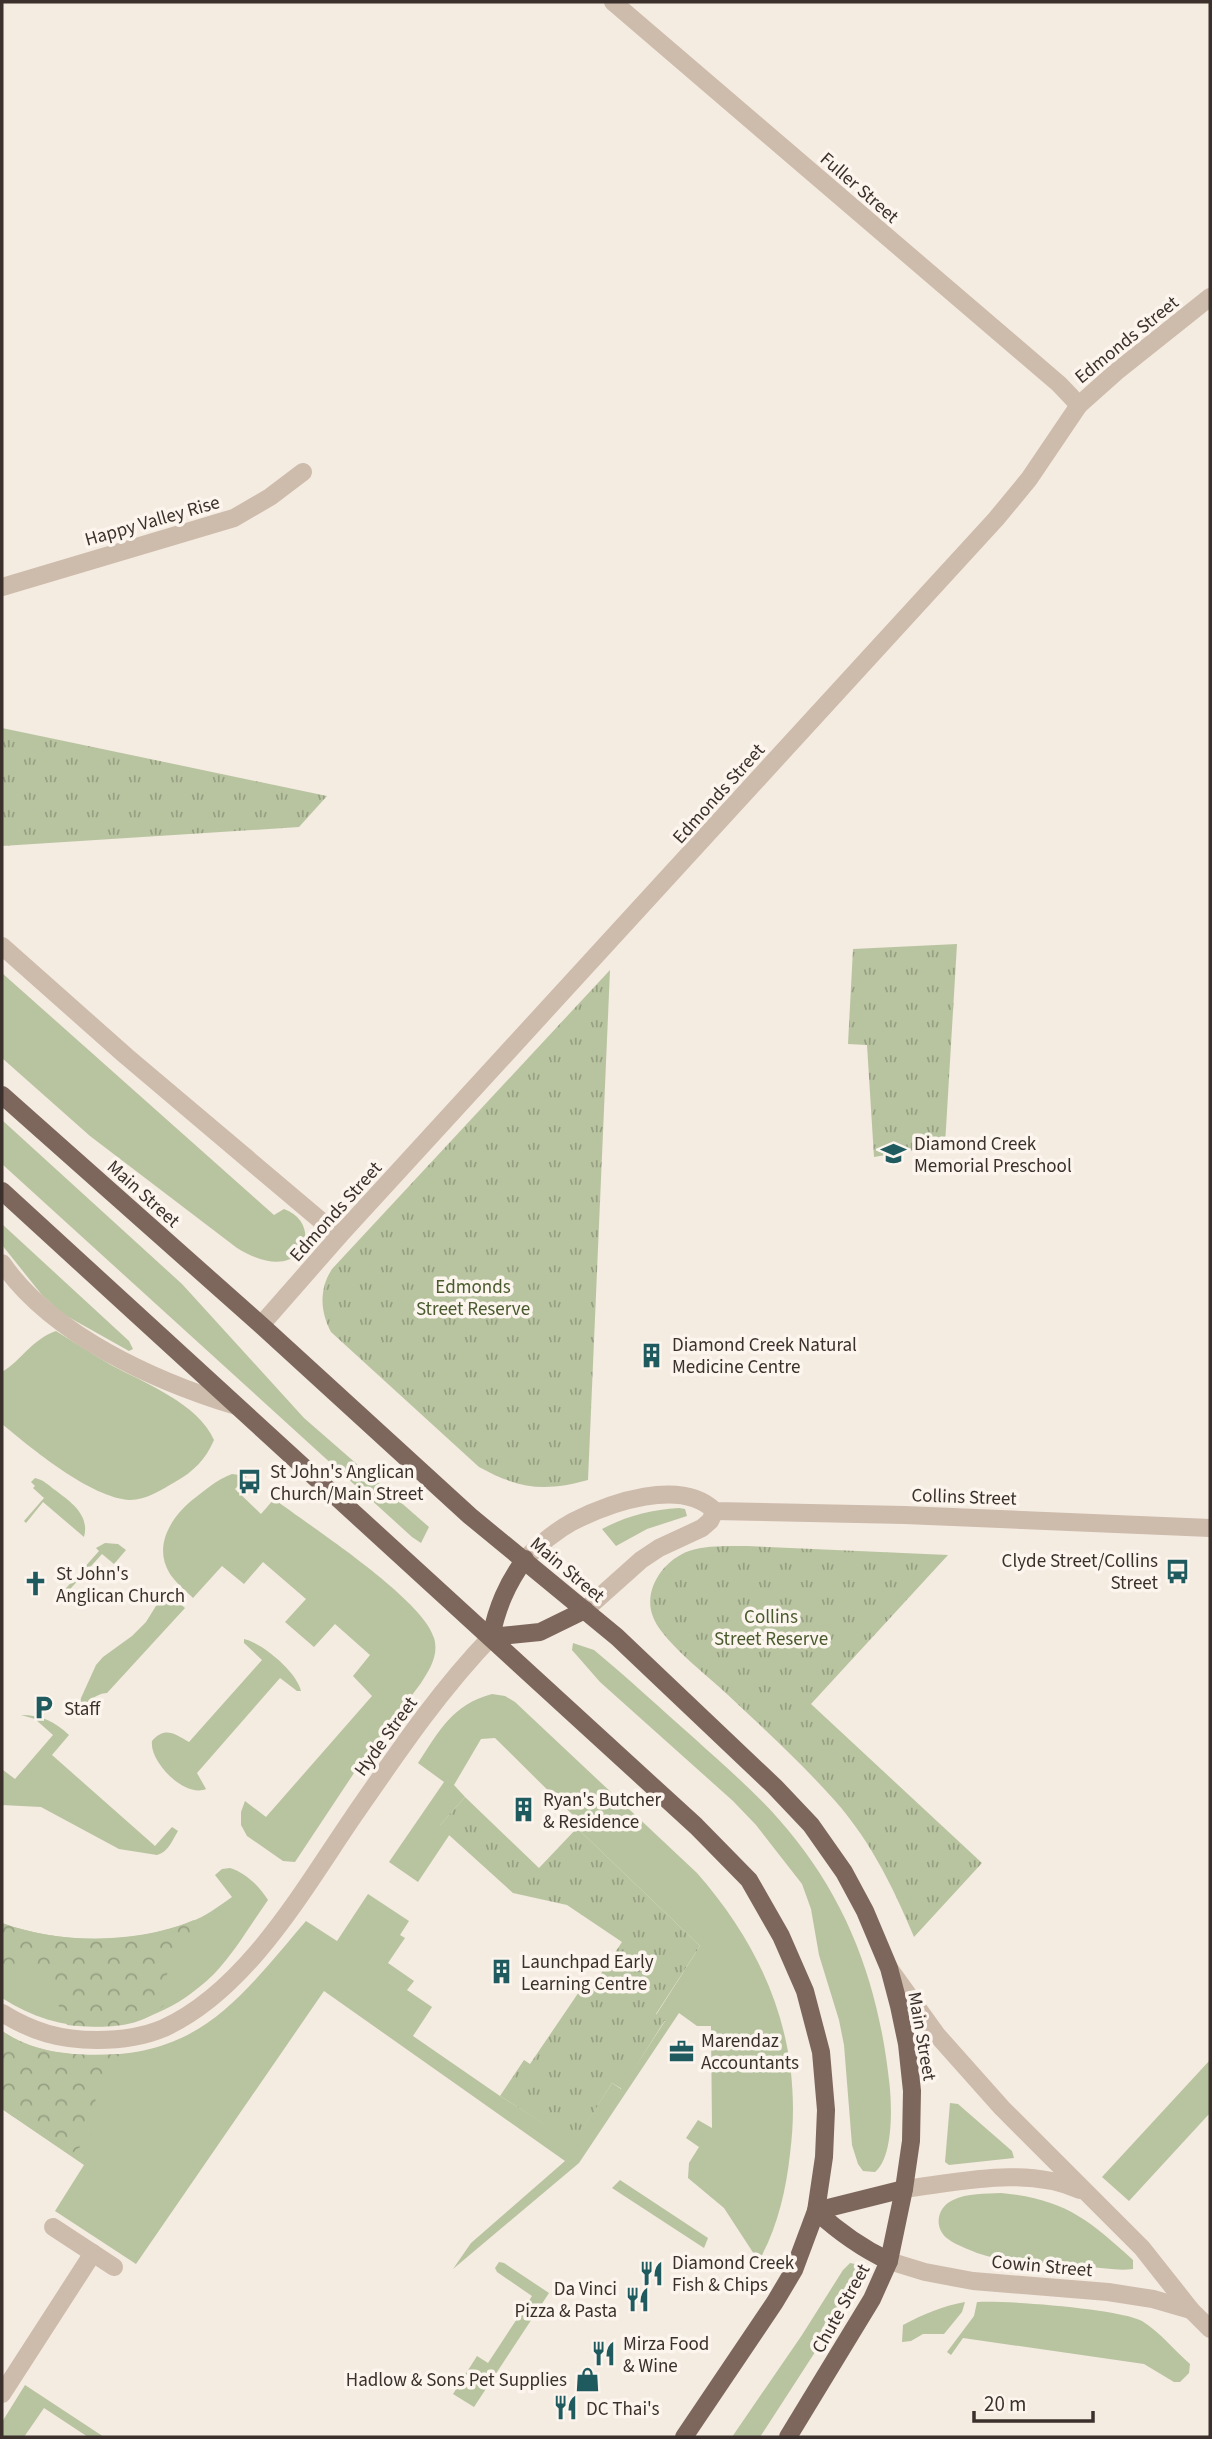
<svg xmlns="http://www.w3.org/2000/svg" width="1212" height="2439" viewBox="0 0 1212 2439" font-family="'Source Sans 3',sans-serif">
<defs>
<pattern id="forest-crowns" width="20" height="18" patternUnits="userSpaceOnUse" patternTransform="scale(1.75)"><rect width="20" height="18" fill="#b8c4a0"/><path d="M2 6a3 3 0 1 1 6 0M12 15a3 3 0 1 1 6 0" fill="none" stroke="#97a083"/></pattern>
<pattern id="park-tufts" width="24" height="20" patternUnits="userSpaceOnUse" patternTransform="scale(1.75)"><rect width="24" height="20" fill="#b8c4a0"/><path d="M3 7l-1-3M5 7V3M7 7l1-3M15 17l-1-3M17 17v-4M19 17l1-3" fill="none" stroke="#97a083"/></pattern>
</defs>
<rect width="100%" height="100%" fill="#f4ebe1"/>
<g fill="#b8c4a0">
<path d="M2,973L274,1215L284,1209C326,1224 304,1290 237,1248L90,1136L2,1058Z"/>
<polygon points="2,1120 182,1284 304,1418 429,1527 421,1543 412,1537 2,1164"/>
<polygon points="2,1224 129,1341 133,1349 129,1351 63,1314 42,1295 2,1245"/>
<path d="M56,1331C74,1342 92,1354 111,1365C143,1382 199,1404 214,1440C206,1459 193,1472 175,1482C161,1490 146,1500 130,1500C91,1498 31,1448 2,1424V1372C23,1359 31,1340 56,1331Z"/>
<path d="M232,1474L247,1476L235,1489L261,1514L274,1499C310,1526 423,1599 434,1638C439,1655 430,1669 421,1683L354,1773L295,1862L283,1861L247,1836L241,1825V1812L245,1801L266,1817L372,1696L353,1676L370,1655L335,1624L314,1647L285,1622L306,1599L263,1562L244,1584L222,1566L193,1598C186,1591 176,1583 170,1574C153,1547 170,1519 191,1501C204,1491 216,1480 232,1474Z"/>
<path d="M35,1478C44,1480 48,1485 55,1490C71,1502 90,1515 84,1537L43,1502L26,1523L24,1521L44,1498L33,1488L35,1486L31,1482Z"/>
<path d="M679,1508L685,1509L687,1516L647,1529L616,1546L602,1529C626,1516 651,1510 679,1508Z"/>
<polygon points="105,1543 118,1544 126,1550 114,1564 102,1554 62,1598 60,1595 99,1551 96,1548"/>
<path d="M164,1593L169,1594L185,1608L107,1693C96,1694 87,1700 90,1713L80,1704L81,1698L96,1665L103,1657L132,1636L146,1622Z"/>
<path d="M244,1639C262,1643 297,1672 301,1691H297L280,1678L197,1773L206,1789C185,1798 149,1762 152,1741C165,1726 175,1734 189,1742L262,1660L244,1643Z"/>
<path d="M573,1643L594,1650C628,1678 661,1709 694,1738C729,1770 767,1802 796,1840C852,1911 879,1991 889,2080C892,2103 894,2157 875,2172L863,2171L858,2164L852,2145L844,2045L839,2020L819,1955L811,1909L802,1884L756,1825L733,1801L600,1682L572,1650Z"/>
<path d="M492,1694L505,1696L515,1702L697,1873C768,1954 804,2046 790,2154C786,2190 778,2225 761,2257L754,2254L724,2208L688,2178L689,2163L699,2147L686,2138L698,2120L712,2128L711,2026H697L679,2013L579,2163L453,2269L471,2243L565,2161L324,1991L136,2264L55,2211L84,2165L2,2109V2031C29,2049 56,2054 88,2055C200,2058 240,1998 306,1921L337,1941L368,1894L409,1921L400,1935L405,1938L388,1963L414,1981L407,1990L432,2007L413,2036L500,2096L574,2142L612,2083L621,2089L665,2021L656,2015L700,1946L577,1828L581,1823L495,1738L481,1739L454,1785L465,1797L440,1825L450,1834L418,1882L389,1862L444,1782L418,1763C440,1730 452,1705 492,1694Z"/>
<path d="M21,1715C41,1715 54,1721 69,1735L52,1755L155,1846L172,1827L178,1831C172,1841 168,1852 157,1855L119,1849L41,1807L2,1805V1771L3,1770L15,1779L53,1735L35,1719Z"/>
<path d="M230,1868C246,1873 259,1886 268,1900C251,1924 235,1952 214,1974C154,2033 73,2044 2,1998V1923C60,1944 131,1944 190,1922C205,1917 219,1906 232,1897L215,1875L222,1869Z"/>
<polygon points="1210,2060 1210,2113 1129,2201 1102,2177"/>
<polygon points="950,2103 958,2104 1012,2151 1014,2158 949,2165 945,2162"/>
<polygon points="620,2180 708,2238 704,2248 612,2188"/>
<path d="M1001,2193C1064,2199 1088,2219 1133,2260V2269C1119,2271 1104,2268 1090,2267C1053,2266 1012,2265 977,2253C968,2249 956,2245 948,2239C933,2228 937,2207 953,2200C967,2193 986,2194 1001,2193Z"/>
<polygon points="499,2262 504,2263 549,2293 474,2407 453,2394 477,2356 488,2363 532,2296 497,2272 495,2268"/>
<polygon points="850,2263 860,2265 861,2270 841,2312 760,2437 732,2437 802,2335 843,2270"/>
<path d="M965,2302L962,2312L944,2334H923L911,2341L902,2342L903,2325C924,2314 942,2306 965,2302Z"/>
<path d="M977,2302C1004,2300 1121,2309 1142,2321C1160,2332 1174,2350 1190,2364L1189,2373L1180,2382H1174L1144,2364L963,2338L951,2355L947,2352L974,2316Z"/>
<polygon points="25,2385 104,2437 88,2437 44,2408 24,2437 2,2437 2,2422"/>
</g>
<g fill="url(#forest-crowns)">
<path d="M194,1920C200,1954 173,1953 166,1978C163,1987 167,1996 164,2005C141,2030 99,2028 67,2025C55,1996 40,1957 2,1978V1923C59,1944 138,1945 194,1920Z"/>
<path d="M2,2031C38,2055 78,2056 120,2054L96,2087L95,2116L89,2140L70,2155L2,2109Z"/>
</g>
<g fill="url(#park-tufts)">
<polygon points="2,728 327,796 299,827 2,846"/>
<polygon points="957,944 945,1145 874,1157 867,1045 848,1044 853,949"/>
<path d="M610,970L588,1480C545,1492 519,1489 479,1467L331,1332C320,1311 319,1289 332,1269Z"/>
<path d="M747,1546L948,1555L811,1704L982,1863L914,1937C892,1884 867,1834 827,1792C796,1758 762,1727 728,1695C708,1676 659,1639 652,1614C644,1588 664,1560 689,1551C707,1545 728,1546 747,1546Z"/>
<polygon points="465,1797 539,1868 577,1828 700,1946 656,2014 665,2020 622,2089 612,2083 574,2143 500,2096 524,2060 530,2064 583,1986 590,1990 622,1942 567,1905 513,1893 439,1826"/>
</g>
<g fill="none" stroke-linecap="round" stroke-linejoin="round">
<g stroke="#cdbbac" stroke-width="18">
<polyline points="613,2 1059,384 1079,405"/>
<polyline points="2,587 234,518 270,497 303,472"/>
<polyline points="2,946 126,1056 339,1236"/>
<path d="M2,1263C52,1335 154,1381 236,1406"/>
<polyline points="261,1325 339,1236 996,519 1029,479 1079,405 1116,372 1210,297"/>
<path d="M525,1559C539,1545 554,1532 572,1522C609,1503 681,1477 715,1511L905,1515L1210,1528"/>
<polyline points="585,1610 641,1560 659,1548 702,1528 710,1521 715,1511"/>
<polyline points="891,1971 937,2035 1002,2108 1142,2248 1191,2310 1210,2329"/>
<path d="M2,2013C33,2032 60,2040 97,2040C119,2040 143,2037 164,2028C247,1990 303,1890 353,1817C396,1755 438,1692 491,1637"/>
<path d="M904,2189C961,2182 1026,2166 1080,2190"/>
<polyline points="53,2227 114,2267"/>
<polyline points="889,2261 925,2272 973,2281 1108,2292 1153,2299 1191,2310"/>
<polyline points="2,2394 93,2253"/>
</g>
<g stroke="#7d675c" stroke-width="18">
<polyline points="2,1095 261,1325 470,1516 617,1637 775,1787 811,1825 844,1872 865,1911 889,1968 899,2006 907,2044 912,2091 911,2141 904,2189 889,2261 872,2299 788,2437"/>
<polyline points="2,1191 696,1826 749,1880 781,1936 805,1991 821,2052 826,2110 824,2157 816,2211 794,2270 775,2302 684,2437"/>
<path d="M525,1559C507,1584 497,1607 491,1637L540,1632L585,1610"/>
<polyline points="816,2211 904,2189"/>
<path d="M816,2211C839,2232 861,2248 889,2261"/>
</g>
</g>
<defs>
<symbol id="school-bare" viewBox="-9 -9 18 18"><path d="M0-5L7-2L0 1L-7-2ZM-4 1L0 2.5L4 1V4Q0 6-4 4Z" fill="#1f5a5e" stroke="#fbf5ee" stroke-width="2.5" paint-order="stroke"/></symbol>
<symbol id="building-bare" viewBox="-9 -9 18 18"><path d="M-4-6H4V6H1V3H-1V6H-4ZM-2.5-4.3h1.7v1.8h-1.7ZM.8-4.3h1.7v1.8H.8ZM-2.5-1h1.7V.8h-1.7ZM.8-1h1.7V.8H.8Z" fill="#1f5a5e" stroke="#fbf5ee" stroke-width="2.5" paint-order="stroke"/></symbol>
<symbol id="bus-bare" viewBox="-9 -9 18 18"><path d="M-5-6H5V4H4V6H2V4H-2V6H-4V4H-5ZM-3.5-4V0h7V-4ZM-3.5 1.2v1.5H-2V1.2ZM2 1.2v1.5H3.5V1.2Z" fill="#1f5a5e" stroke="#fbf5ee" stroke-width="2.5" paint-order="stroke"/></symbol>
<symbol id="church-bare" viewBox="-9 -9 18 18"><path d="M-1.2-6h2.4v3.5h3.3v2.4h-3.3V6h-2.4V-.1h-3.3v-2.4h3.3Z" fill="#1f5a5e" stroke="#fbf5ee" stroke-width="2.5" paint-order="stroke"/></symbol>
<symbol id="parking-bare" viewBox="-9 -9 18 18"><path d="M-3.5-5.5H1a3.5 3.5 0 0 1 0 7H-1V5.5H-3.5ZM-1-3.4V-.6H.8a1.4 1.4 0 0 0 0-2.8Z" fill="#1f5a5e" stroke="#fbf5ee" stroke-width="2.5" paint-order="stroke"/></symbol>
<symbol id="office-bare" viewBox="-9 -9 18 18"><path d="M-6-3h4V-5.5h4V-3h4V5H-6ZM-1-4.5V-3h2v-1.5ZM-6 0V1H6V0Z" fill="#1f5a5e" stroke="#fbf5ee" stroke-width="2.5" paint-order="stroke"/></symbol>
<symbol id="restaurant-bare" viewBox="-9 -9 18 18"><path d="M-5-6h1v4h1v-4h1v4h1v-4h1v5L-1.5 .5V6h-2V.5L-5-1ZM5-6V6H3V1.5H1.5Q1.5-4 5-6Z" fill="#1f5a5e" stroke="#fbf5ee" stroke-width="2.5" paint-order="stroke"/></symbol>
<symbol id="shop-bare" viewBox="-9 -9 18 18"><path d="M-5-2.5h2.3a2.7 3.5 0 0 1 5.4 0H5L5.5 6h-11ZM-1.5-2.5h3a1.5 2.3 0 0 0-3 0Z" fill="#1f5a5e" stroke="#fbf5ee" stroke-width="2.5" paint-order="stroke"/></symbol>
</defs>
<g fill-rule="evenodd">
<use href="#school-bare" x="876" y="1136" width="35" height="35"/>
<use href="#building-bare" x="634" y="1338" width="35" height="35"/>
<use href="#bus-bare" x="232" y="1464" width="35" height="35"/>
<use href="#bus-bare" x="1160" y="1554" width="35" height="35"/>
<use href="#church-bare" x="18" y="1566" width="35" height="35"/>
<use href="#parking-bare" x="26" y="1690" width="35" height="35"/>
<use href="#building-bare" x="506" y="1792" width="35" height="35"/>
<use href="#building-bare" x="484" y="1954" width="35" height="35"/>
<use href="#office-bare" x="664" y="2034" width="35" height="35"/>
<use href="#restaurant-bare" x="634" y="2256" width="35" height="35"/>
<use href="#restaurant-bare" x="620" y="2282" width="35" height="35"/>
<use href="#restaurant-bare" x="586" y="2336" width="35" height="35"/>
<use href="#shop-bare" x="570" y="2362" width="35" height="35"/>
<use href="#restaurant-bare" x="548" y="2390" width="35" height="35"/>
</g>
<g text-anchor="middle" stroke-width="7" stroke-linejoin="round" paint-order="stroke">
<g font-size="19" fill="#3b302b" stroke="#fbf5ee">
<text transform="translate(860 187) rotate(41)" y="7">Fuller Street</text>
<text transform="translate(1126 339) rotate(-39)" y="7">Edmonds Street</text>
<text transform="translate(152 520) rotate(-16)" y="7">Happy Valley Rise</text>
<text transform="translate(718 793) rotate(-48)" y="7">Edmonds Street</text>
<text transform="translate(144 1193) rotate(42)" y="7">Main Street</text>
<text transform="translate(335 1211) rotate(-48)" y="7">Edmonds Street</text>
<text transform="translate(964 1496) rotate(2)" y="7">Collins Street</text>
<text transform="translate(568 1569) rotate(40)" y="7">Main Street</text>
<text transform="translate(385 1736) rotate(-54)" y="7">Hyde Street</text>
<text transform="translate(923 2036) rotate(80)" y="7">Main Street</text>
<text transform="translate(1042 2265) rotate(5)" y="7">Cowin Street</text>
<text transform="translate(840 2308) rotate(-61)" y="7">Chute Street</text>
</g>
<g font-size="19" fill="#3b302b" stroke="#fbf5ee" text-anchor="start">
<text x="914" y="1150">Diamond Creek<tspan x="914" dy="22">Memorial Preschool</tspan></text>
<text x="672" y="1351">Diamond Creek Natural<tspan x="672" dy="22">Medicine Centre</tspan></text>
<text x="270" y="1478">St John's Anglican<tspan x="270" dy="22">Church/Main Street</tspan></text>
<text x="1158" y="1567" text-anchor="end">Clyde Street/Collins<tspan x="1158" dy="22">Street</tspan></text>
<text x="56" y="1580">St John's<tspan x="56" dy="22">Anglican Church</tspan></text>
<text x="64" y="1715">Staff</text>
<text x="543" y="1806">Ryan's Butcher<tspan x="543" dy="22">&amp; Residence</tspan></text>
<text x="521" y="1968">Launchpad Early<tspan x="521" dy="22">Learning Centre</tspan></text>
<text x="701" y="2047">Marendaz<tspan x="701" dy="22">Accountants</tspan></text>
<text x="672" y="2269">Diamond Creek<tspan x="672" dy="22">Fish &amp; Chips</tspan></text>
<text x="617" y="2295" text-anchor="end">Da Vinci<tspan x="617" dy="22">Pizza &amp; Pasta</tspan></text>
<text x="623" y="2350">Mirza Food<tspan x="623" dy="22">&amp; Wine</tspan></text>
<text x="567" y="2386" text-anchor="end">Hadlow &amp; Sons Pet Supplies</text>
<text x="586" y="2415">DC Thai's</text>
</g>
<g font-size="19" fill="#4a5a2e" stroke="#fbf5ee">
<text x="473" y="1293">Edmonds<tspan x="473" dy="22">Street Reserve</tspan></text>
<text x="771" y="1623">Collins<tspan x="771" dy="22">Street Reserve</tspan></text>
</g>
</g>
<rect width="1212" height="2439" fill="none" stroke="#3b302b" stroke-width="7"/>
<path d="M974 2411v10h119v-10" fill="none" stroke="#3b302b" stroke-width="3.5"/>
<text x="984" y="2411" font-size="21" fill="#3b302b" stroke="#fbf5ee" stroke-width="5" paint-order="stroke">20 m</text>
</svg>
